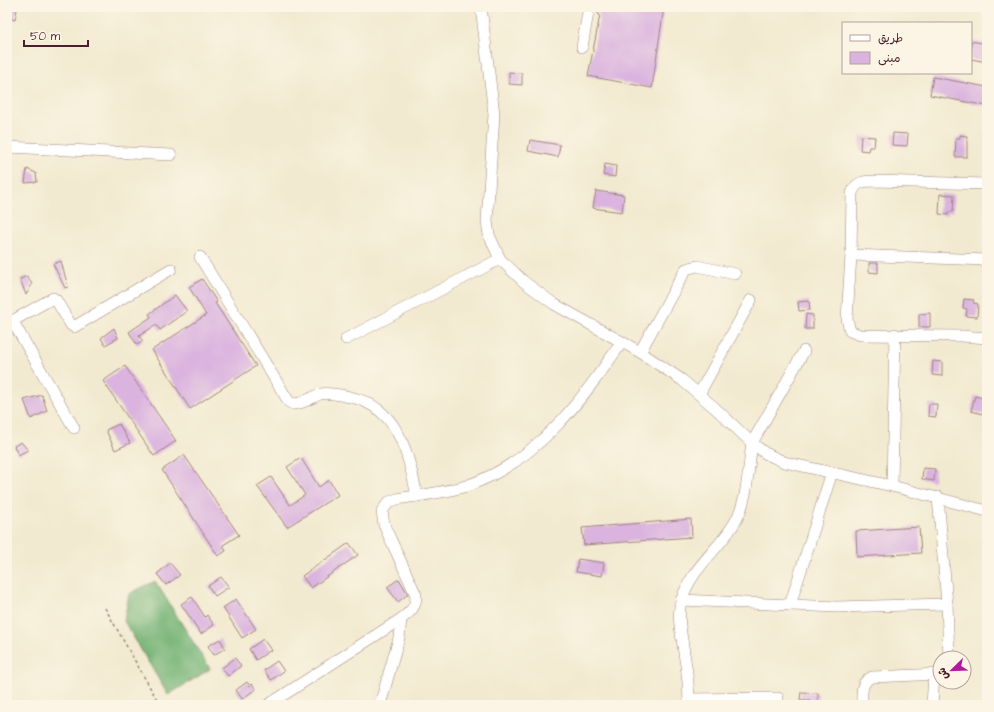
<svg xmlns="http://www.w3.org/2000/svg" width="994" height="712" viewBox="0 0 994 712" font-family="'Architects Daughter','Playpen Sans Arabic',sans-serif">
<rect width="100%" height="100%" fill="#fcf5e5"/>
<filter id="ink" filterUnits="userSpaceOnUse"><feTurbulence type="fractalNoise" baseFrequency=".025" numOctaves="2"/><feDisplacementMap in="SourceGraphic" scale="8" xChannelSelector="R" yChannelSelector="G"/><feConvolveMatrix kernelMatrix="1 2 1 2 8 2 1 2 1" color-interpolation-filters="sRGB"/></filter>
<filter id="wash" filterUnits="userSpaceOnUse"><feTurbulence type="fractalNoise" baseFrequency=".012" numOctaves="4" result="noise"/><feDisplacementMap in="SourceGraphic" scale="16" xChannelSelector="R" yChannelSelector="G"/><feGaussianBlur stdDeviation="0.9" result="paint"/><feColorMatrix in="noise" values="0 0 0 0 0 0 0 0 0 0 0 0 0 0 0 0 0 1.4 0 .05"/><feComposite in="paint" operator="in"/></filter>
<g filter="url(#wash)">
<rect width="100%" height="100%" fill="#f2ead0"/>
<polygon fill="#75b374" stroke="#606950" points="155,581 210,669 168,695 124,621 129,594"/>
<g id="blocks">
<g fill="#dab3df">
<polygon points="599,7 664,7 652,88 588,76 600,15 598,14"/>
<polygon points="7,8 17,9 15,20 7,18"/>
<polygon points="971,41 987,44 987,62 971,59"/>
<polygon points="509,72 522,73 522,85 509,84"/>
<polygon points="933,77 987,87 987,106 930,95"/>
<polygon points="893,133 908,134 907,146 892,145"/>
<polygon points="960,135 967,136 967,157 955,157 956,138 960,138"/>
<polygon points="861,136 875,137 874,147 869,147 868,151 860,150"/>
<polygon points="530,140 560,145 558,157 528,151"/>
<polygon points="605,164 616,166 615,177 603,175"/>
<polygon points="27,169 36,173 37,182 25,183"/>
<polygon points="596,191 624,195 622,212 593,208"/>
<polygon points="940,194 954,195 953,212 948,212 948,215 939,214"/>
<polygon points="61,261 68,287 65,288 53,264"/>
<polygon points="869,263 878,263 878,273 869,272"/>
<polygon points="27,276 32,284 26,295 20,279"/>
<polygon points="202,279 217,302 215,303 256,366 190,409 152,350 206,315 189,287"/>
<polygon points="175,295 187,311 160,330 156,325 139,336 143,341 137,345 129,332 151,317 149,314"/>
<polygon points="964,299 974,300 973,303 978,304 977,317 966,316 967,309 963,308"/>
<polygon points="809,301 810,310 799,311 798,302"/>
<polygon points="930,313 930,327 919,327 919,314"/>
<polygon points="806,314 813,315 813,329 805,329"/>
<polygon points="114,328 118,338 105,345 101,338"/>
<polygon points="933,361 942,362 942,376 932,375"/>
<polygon points="125,366 176,441 154,456 103,381"/>
<polygon points="42,395 47,411 31,419 24,400"/>
<polygon points="975,396 987,399 987,415 971,411"/>
<polygon points="929,404 937,404 936,417 928,416"/>
<polygon points="119,424 130,443 115,450 106,430"/>
<polygon points="21,442 28,450 18,455 14,446"/>
<polygon points="184,455 239,535 223,545 226,551 218,556 162,470"/>
<polygon points="301,458 319,487 329,480 338,495 287,527 257,486 271,477 290,505 305,495 287,467"/>
<polygon points="923,468 935,469 934,481 922,479"/>
<polygon points="691,519 692,537 584,545 582,528"/>
<polygon points="919,527 921,553 857,557 856,531"/>
<polygon points="349,543 358,555 311,588 302,576"/>
<polygon points="578,559 604,563 602,576 576,572"/>
<polygon points="170,563 180,575 166,585 157,574"/>
<polygon points="221,577 229,587 215,596 208,586"/>
<polygon points="399,579 408,594 398,602 387,587"/>
<polygon points="192,597 205,617 207,615 214,625 201,634 181,604"/>
<polygon points="236,599 256,629 242,638 223,608"/>
<polygon points="220,639 225,648 214,655 208,646"/>
<polygon points="263,639 271,650 256,660 249,649"/>
<polygon points="235,658 241,666 228,676 222,668"/>
<polygon points="277,661 284,671 271,680 264,670"/>
<polygon points="247,682 250,686 252,684 256,689 242,699 236,690"/>
<polygon points="801,692 818,693 818,705 809,705 809,700 800,700"/>
</g>
</g>
</g>
<g filter="url(#ink)">
<use href="#blocks" fill-opacity="0" stroke="#9e847e" stroke-width="1"/>
<g fill="none" stroke-linecap="round" stroke-linejoin="round">
<defs>
<g id="minor">
<path d="M481,7L494,114L487,221L489,235L500,259L523,281L554,304L640,352L682,380L715,408L752,443C748,469 748,501 734,524C718,550 691,569 682,599C676,615 682,636 684,653C687,670 689,688 689,705"/>
<polyline points="582,47 589,7"/>
<polyline points="7,147 171,155"/>
<path d="M987,184L875,181C865,181 856,181 852,193L851,255L847,319L850,331L860,335L962,336L987,338"/>
<polyline points="851,255 987,260"/>
<path d="M200,257L289,402C297,408 312,397 320,394C329,392 341,395 350,397C399,407 408,454 417,496"/>
<polyline points="12,320 74,428"/>
<polyline points="7,324 53,298 56,300 71,325 74,327 171,269"/>
<polyline points="895,334 892,486 987,511"/>
<polyline points="346,339 500,259"/>
<polyline points="804,351 752,443 765,453 784,462 892,486"/>
<polyline points="640,352 686,269 697,266 735,274"/>
<polyline points="699,394 751,300"/>
<polyline points="681,600 837,607 947,604 938,497"/>
<polyline points="947,604 949,658"/>
<polyline points="790,605 832,472"/>
<polyline points="689,699 778,698"/>
<path d="M268,705L401,619C410,612 416,608 416,595L384,525L382,511L389,502L397,499C421,495 446,493 469,485C538,461 582,399 622,342"/>
<polyline points="380,705 399,638 401,619"/>
<path d="M862,705C862,693 860,682 872,677L940,674"/>
<polyline points="932,705 934,675"/>
</g>
</defs>
<use href="#minor" stroke="#9e847e" stroke-width="12"/>
<polyline stroke="#9e847e" stroke-width="1.5" stroke-dasharray="3 3" stroke-linecap="butt" points="105,608 160,705"/>
<use href="#minor" stroke="#fff" stroke-width="11"/>
</g>
</g>
<rect width="994" height="712" fill="none" stroke="#fcf5e5" stroke-width="24"/>
<rect x="842" y="22" width="130" height="52" fill="#fcf5e5" stroke="#b59f9b"/>
<rect x="850" y="35" width="20" height="6" fill="#ffffff" stroke="#b59f9b"/>
<text x="878" y="42" font-size="12" fill="#4a1f2b">طريق</text>
<rect x="850" y="52" width="20" height="12" fill="#dab3df" stroke="#b59f9b"/>
<text x="878" y="62" font-size="12" fill="#4a1f2b">مبنى</text>
<g transform="translate(952 670) rotate(247)"><circle r="19" fill="#fcf5e5" stroke="#b59f9b"/>
<path d="M0-3L7 15L0 10L-7 15Z" fill="#b5179e"/>
<text y="-6" font-size="11" font-weight="bold" text-anchor="middle" fill="#4a1f2b">ش</text>
</g>
<path d="M24 40v6h64v-6" fill="none" stroke="#4a1f2b" stroke-width="2"/>
<text x="30" y="40" font-size="12" fill="#4a1f2b" stroke="#fcf5e5" stroke-width="3" paint-order="stroke">50 m</text>
</svg>
